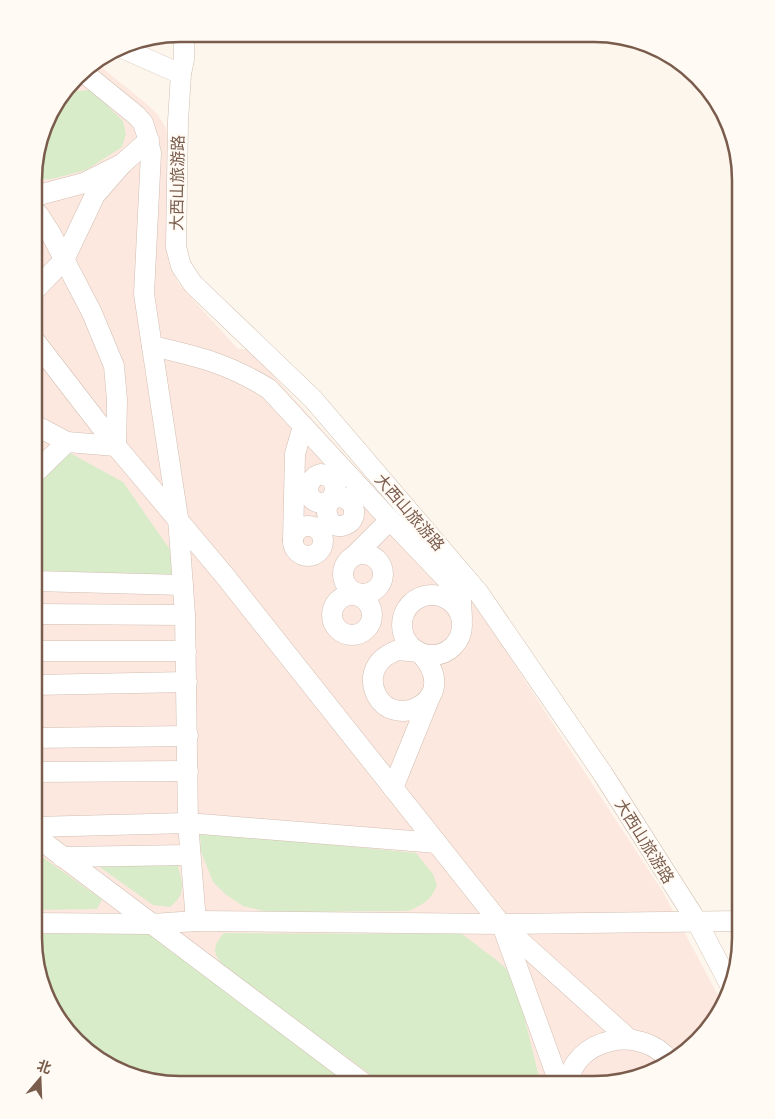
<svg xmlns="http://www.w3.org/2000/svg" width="775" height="1119" viewBox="0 0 775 1119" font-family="Karla,'Noto Sans SC',sans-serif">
<rect width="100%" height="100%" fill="#fdf6ec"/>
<polygon fill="#fde8e0" points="96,63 148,105 158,115 166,128 168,144 167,254 170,267 179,284 238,349 249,349 463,586 663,892 722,1003 716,1020 659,1070 595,1085 162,1084 99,1060 49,1003 34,938 35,161 53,107 84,70"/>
<g fill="#d8ecc9">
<polygon points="91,90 123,121 126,134 122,147 86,170 52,179 35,180 35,161 53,107 66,92"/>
<polygon points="70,453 123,482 171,551 172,575 34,573 35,485"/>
<path d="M200,832L416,853L433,874L437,885C431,900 423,905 408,911L267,912L243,906L225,894L213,882L201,852Z"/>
<polygon points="34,851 97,896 102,900 97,909 34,910"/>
<path d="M94,863H177C182,882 188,893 170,907L153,905Z"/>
<path d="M224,933L462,934L495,959L514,975L541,1085H385L225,968C213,954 211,947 224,933Z"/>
<polygon points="34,934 153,934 352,1085 162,1084 99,1060 49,1003"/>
</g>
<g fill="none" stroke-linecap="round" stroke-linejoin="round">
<defs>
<g id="minor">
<polyline points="184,34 184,59 181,74 178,121 176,247 181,266 193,284 313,399 478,592 603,774 696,920 729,983"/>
<polyline points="122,48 181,74"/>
<polyline points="83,72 137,116 143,123 146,132 151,153 144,294 178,518 185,615 188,823 196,921"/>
<polyline points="35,196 84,183 122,164 149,140"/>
<polyline points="35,290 64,260 95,195 122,164"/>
<polyline points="35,341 116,446 225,576 501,924 629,1039"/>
<path d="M152,346C197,356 229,364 269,389L390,520L457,590L461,600L462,619"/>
<polyline points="35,425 67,442 116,446 117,400 114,366 92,313 51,234 38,214 35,212"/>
<polyline points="35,473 67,442"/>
<path d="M330,501C322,512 330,531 345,525C362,519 353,493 336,498C331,499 327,503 321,503C303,501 305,478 321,474L332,478L336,490L330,501"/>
<circle cx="308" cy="541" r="15"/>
<polyline points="293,541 295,454 303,426"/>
<circle cx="363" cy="574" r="20"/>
<polyline points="354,556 390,520"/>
<polyline points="34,581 183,585"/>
<circle cx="352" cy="615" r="20"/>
<circle cx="432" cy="625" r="30"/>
<polyline points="34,614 185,615"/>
<path d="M398,650L419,652C464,697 397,732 377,696C374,690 372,684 373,677C375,662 385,655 398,650Z"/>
<polyline points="34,651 186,651"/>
<polyline points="34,685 187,682"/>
<polyline points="34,738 188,736"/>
<polyline points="34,772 188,771"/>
<polyline points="393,788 430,697"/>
<polyline points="34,827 188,823 437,843"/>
<polyline points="34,835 366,1085"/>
<polyline points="62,857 189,855"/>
<polyline points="34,923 152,924 196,921 501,924 741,921"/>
<polyline points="502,925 560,1085"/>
<path d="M568,1085C573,1037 642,1024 670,1061"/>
</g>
</defs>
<use href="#minor" stroke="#d1beb0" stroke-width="21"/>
<use href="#minor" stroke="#fff" stroke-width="20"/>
</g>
<g text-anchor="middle" stroke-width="4.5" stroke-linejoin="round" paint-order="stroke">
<g font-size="16" fill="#7a5c4d" stroke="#fffaf3">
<text transform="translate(177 183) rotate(-89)" y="6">大西山旅游路</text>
<text transform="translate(410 512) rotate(49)" y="6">大西山旅游路</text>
<text transform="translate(645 841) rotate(58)" y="6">大西山旅游路</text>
</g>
</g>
<path d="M0 0H775V1119H0ZM180 42H594A138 138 0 0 1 732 180V938A138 138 0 0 1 594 1076H180A138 138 0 0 1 42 938V180A138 138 0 0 1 180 42Z" fill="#fffaf3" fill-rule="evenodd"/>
<path fill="none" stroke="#7a5c4d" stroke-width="2.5" d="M180 42H594A138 138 0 0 1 732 180V938A138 138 0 0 1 594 1076H180A138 138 0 0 1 42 938V180A138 138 0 0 1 180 42Z"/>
<g transform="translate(40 1079) rotate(19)" stroke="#fffaf3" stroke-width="4" paint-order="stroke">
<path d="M0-4L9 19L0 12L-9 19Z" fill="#7a5c4d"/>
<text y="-8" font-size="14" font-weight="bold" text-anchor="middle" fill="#7a5c4d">北</text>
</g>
</svg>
